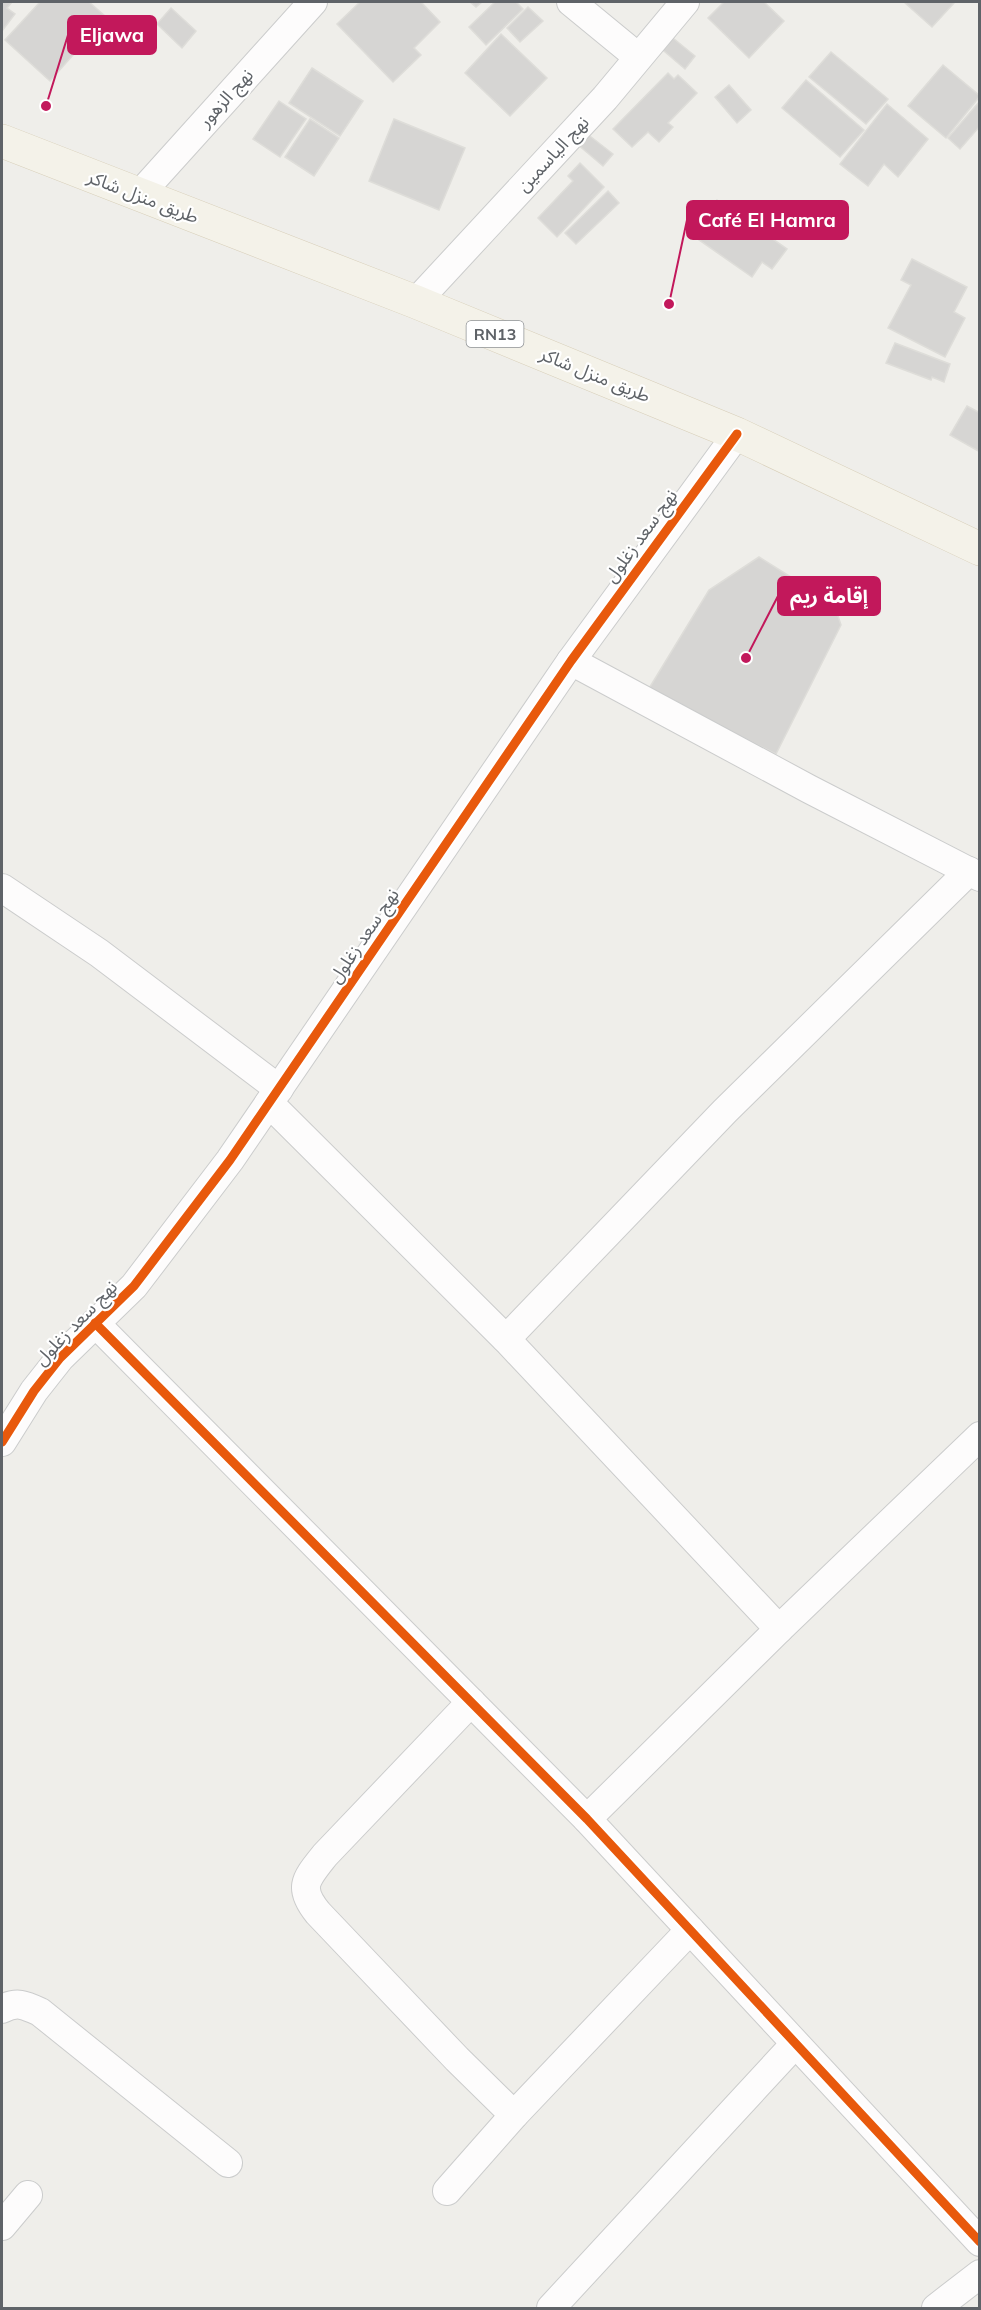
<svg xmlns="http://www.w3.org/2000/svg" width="981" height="2310" viewBox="0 0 981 2310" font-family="Mulish,'Noto Sans Arabic',sans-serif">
<rect width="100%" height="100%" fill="#efeeea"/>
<g fill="#d6d5d3" stroke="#deddd9" stroke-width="1.5">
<polygon points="2,2 12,2 7,8 15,14 2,31"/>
<polygon points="40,2 89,2 113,23 88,52 81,46 50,81 5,40"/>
<polygon points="360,2 421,2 440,22 414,48 421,55 393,82 337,24"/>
<polygon points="470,2 482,2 476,7"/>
<polygon points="495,2 516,2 523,9 486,45 469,27"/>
<polygon points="724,2 764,2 784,21 749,58 708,18"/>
<polygon points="904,2 952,2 954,3 932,27"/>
<polygon points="528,7 543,21 520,42 507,28"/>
<polygon points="171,8 196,31 182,48 157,24"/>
<polygon points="501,34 547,78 510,116 465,73"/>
<polygon points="668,34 695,56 685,69 658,46"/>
<polygon points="831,52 888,99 866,124 809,77"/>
<polygon points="943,65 980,96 946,138 908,106"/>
<polygon points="312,68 363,101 340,136 289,103"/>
<polygon points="668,73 674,79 678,75 697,93 668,123 673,127 659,142 648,132 632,147 613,129"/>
<polygon points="806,80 864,130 840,157 782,108"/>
<polygon points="729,85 751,110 737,123 715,97"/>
<polygon points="279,101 306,119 280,157 253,139"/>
<polygon points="980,101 980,126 960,149 948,138"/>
<polygon points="887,104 928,139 898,177 884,164 868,186 840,164"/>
<polygon points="310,119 339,138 314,176 285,157"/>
<polygon points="394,119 465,148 439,210 369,181"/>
<polygon points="586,133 613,154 603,166 577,144"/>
<polygon points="580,163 604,187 557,237 538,218 573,181 568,176"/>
<polygon points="608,191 619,203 576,244 565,233"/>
<polygon points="717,200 787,249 772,269 762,262 752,277 692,235"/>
<polygon points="912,259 967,287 954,312 965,318 945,357 888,328 911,285 901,280"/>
<polygon points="895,343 950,364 944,382 932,377 931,380 886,363"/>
<polygon points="967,406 980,413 980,452 950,435"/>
<polygon points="759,557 834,604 841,625 776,754 648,690 709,590"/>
</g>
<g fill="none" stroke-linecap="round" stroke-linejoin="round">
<defs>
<g id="street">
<polyline points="571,2 638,57"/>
<polyline points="139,195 313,2"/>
<polyline points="416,302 605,98 685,2"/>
<polyline points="571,661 809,789 980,877"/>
<polyline points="2,888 99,953 279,1089"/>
<polyline points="269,1103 506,1339 779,1629"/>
<polyline points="95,1323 587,1819 980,2242"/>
<polyline points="506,1339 725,1111 969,871"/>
<polyline points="2,1442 34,1391 60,1358 134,1286 230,1160 571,661 737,434"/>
<path d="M471,1702L325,1855C306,1879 297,1887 318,1913L457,2059L514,2115"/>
<polyline points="587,1819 779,1629 980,1436"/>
<path d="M2,2009C17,2001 25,2005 40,2012L228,2163"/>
<polyline points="447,2191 514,2115 690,1930"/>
<polyline points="2,2226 28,2195"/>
<polyline points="551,2308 795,2044"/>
<polyline points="936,2308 980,2274"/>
</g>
<polyline id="primary" points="2,141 416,302 737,434 980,549"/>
</defs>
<use href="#street" stroke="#cbcccc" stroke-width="30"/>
<use href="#primary" stroke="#d7ceb8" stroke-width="34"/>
<use href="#street" stroke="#fdfcfc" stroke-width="28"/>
<use href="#primary" stroke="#f4f2e9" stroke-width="33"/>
<defs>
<g id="cycleway">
<polyline points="95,1323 587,1819 980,2242"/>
<polyline points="2,1442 34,1391 60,1358 134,1286 230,1160 571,661 737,434"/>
</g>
</defs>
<use href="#cycleway" stroke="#fff" stroke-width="13"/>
<use href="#cycleway" stroke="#e8590c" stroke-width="9"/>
</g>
<g text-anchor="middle" stroke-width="4.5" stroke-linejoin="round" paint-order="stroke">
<rect fill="#fff" stroke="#8f9295" stroke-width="1.5" x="466.5" y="321" width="57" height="26" rx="4.5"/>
<g font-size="16" font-weight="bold" fill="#5f6368">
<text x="495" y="340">RN13</text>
</g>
<g font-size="18" fill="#5f6368" stroke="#fff">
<text transform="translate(226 98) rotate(-48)" y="6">نهج الزهور</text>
<text transform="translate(553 154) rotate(-47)" y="6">نهج الياسمين</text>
<text transform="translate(143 197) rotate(21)" y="6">طريق منزل شاكر</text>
<text transform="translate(595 375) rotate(22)" y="6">طريق منزل شاكر</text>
<text transform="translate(641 536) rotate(-54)" y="6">نهج سعد زغلول</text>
<text transform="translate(364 936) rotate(-56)" y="6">نهج سعد زغلول</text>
<text transform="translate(76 1323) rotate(-46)" y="6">نهج سعد زغلول</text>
</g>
</g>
<path fill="none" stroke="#c2185b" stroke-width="2" d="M46 106L68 35M669 304L687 220M746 658L778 596"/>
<g fill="#c2185b" stroke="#fff" stroke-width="2">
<circle cx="46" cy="106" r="6"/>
<circle cx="669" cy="304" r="6"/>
<circle cx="746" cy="658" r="6"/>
</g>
<g fill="#c2185b" stroke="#c2185b" stroke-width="2">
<rect x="68" y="16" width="88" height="38" rx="6"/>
<rect x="687" y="201" width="161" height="38" rx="6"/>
<rect x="778" y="577" width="102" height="38" rx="6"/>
</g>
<g font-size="20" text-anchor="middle" font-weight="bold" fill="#fff">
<text x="112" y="42">Eljawa</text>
<text x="767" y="227">Café El Hamra</text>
<text x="829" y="603">إقامة ريم</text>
</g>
<rect width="981" height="2310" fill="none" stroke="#5f6368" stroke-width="6"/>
</svg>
